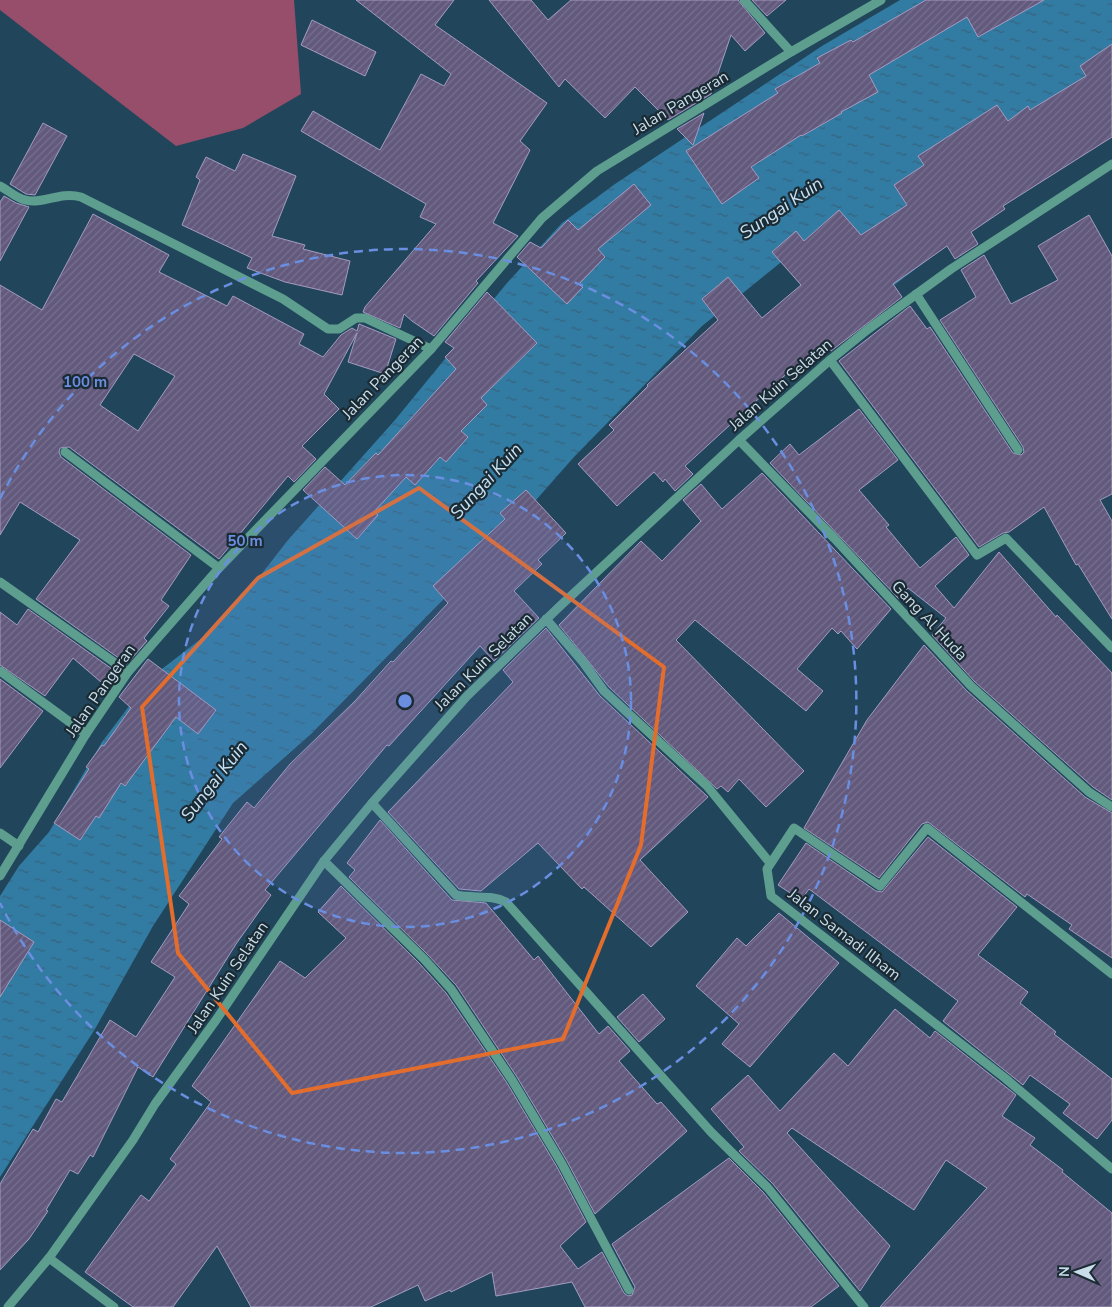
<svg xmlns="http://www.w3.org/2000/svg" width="1112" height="1307" viewBox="0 0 1112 1307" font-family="'Nunito Sans',sans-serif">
<defs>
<pattern id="water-ripples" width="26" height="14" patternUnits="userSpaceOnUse" patternTransform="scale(1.25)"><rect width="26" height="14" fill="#327ba3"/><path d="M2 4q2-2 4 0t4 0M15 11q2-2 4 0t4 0" fill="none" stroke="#36647e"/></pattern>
<pattern id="building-hatch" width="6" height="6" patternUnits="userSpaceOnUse" patternTransform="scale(1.25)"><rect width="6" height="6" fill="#62597c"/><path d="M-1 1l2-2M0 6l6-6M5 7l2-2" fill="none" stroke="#77708f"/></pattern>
</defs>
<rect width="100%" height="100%" fill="#21465c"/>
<polygon fill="#964e6a" points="0,0 294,0 301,94 243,128 176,146 0,10"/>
<polygon fill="url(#water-ripples)" points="900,0 1112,0 1112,131 1031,182 877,298 790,255 702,326 574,457 491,551 311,734 233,803 153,926 95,1029 0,1177 0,896 19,866 49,832 102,742 130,705 162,669 202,638 246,594 288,540 395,420 507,283 562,223 615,184 822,46"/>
<g fill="url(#building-hatch)" stroke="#a59bc2" fill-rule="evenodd">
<polygon points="356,0 454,0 435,25 547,103 520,141 530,150 493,223 518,236 476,281 478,283 434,336 412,321 404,314 400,328 363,312 365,307 436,224 420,217 426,204 301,131 313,111 380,150 421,74 444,86 451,74"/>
<polygon points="489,0 531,0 548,20 571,0 738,0 765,33 745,51 731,35 711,94 668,120 635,87 605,118 565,79 559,87"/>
<polygon points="752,0 786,0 767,16"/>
<polygon points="926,0 1044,0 978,37 967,17 869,75 878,92 841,112 842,113 802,136 801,135 751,167 759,178 722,204 686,151 778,93 775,89 820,63 817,58 851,40 853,42"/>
<polygon points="312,20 376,52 365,76 301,45"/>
<polygon points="1112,44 1112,137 1003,206 1005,209 971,232 978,244 955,259 947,246 893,284 902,297 831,351 824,343 777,382 685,466 693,474 675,491 665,479 663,482 654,472 617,506 578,464 614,430 609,425 648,386 647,385 718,320 702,299 728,277 762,318 801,285 772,252 796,231 804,241 839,210 861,235 907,205 894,185 924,165 918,156 997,105 1008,121 1028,106 1030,110 1086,76 1080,66"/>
<polygon points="704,113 693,145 677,129"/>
<polygon points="43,123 67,136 35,195 26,194 10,184"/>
<polygon points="243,154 296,176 272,236 305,245 303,249 350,261 342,295 285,282 247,268 252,258 182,225 200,180 196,177 206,157 235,171"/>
<polygon points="634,184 651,205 598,249 605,257 579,284 583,287 567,304 517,257 530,242 541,248 568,220 578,230"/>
<polygon points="4,196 16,203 29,207 0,261 0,202"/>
<path d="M93,214L169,255L159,272L227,306L233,296L304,334L299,344L323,357L341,335L352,328L357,331L359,324L396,339L385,374L348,362L357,333L324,394L339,409L302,446L316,459L294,482L288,476L219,559L69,447L60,448L59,452L61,457L191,555L161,600L169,606L144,638L147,641L127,664L36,599L80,540L20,502L0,535V285L42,310ZM134,354L175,376L138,431L100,405Z"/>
<polygon points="1089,215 1112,256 1112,494 1100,500 1112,521 1112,619 1078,564 1076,565 1044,507 1009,532 1003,533 979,547 839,361 910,306 927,329 930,327 1013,453 1021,455 1024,452 1023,447 940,320 976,297 961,270 984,255 1011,304 1058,280 1038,246"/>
<polygon points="487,292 537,343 481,398 487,405 461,431 468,437 446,462 440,457 415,485 406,477 374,512 378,515 357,539 303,490 325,467 345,485 376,453 378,455 456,369 445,357 454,348 445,342"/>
<polygon points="859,409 898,460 859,490 889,525 886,527 920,568 956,537 969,555 935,586 954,608 999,552 1056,617 1057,615 1112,673 1112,800 1093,787 975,682 932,635 946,618 908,588 899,599 770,463 790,444 799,455"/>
<polygon points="762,473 891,609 857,649 841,631 838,634 832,628 797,669 823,691 806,711 695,620 676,640 804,771 766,807 739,779 728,792 721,786 717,789 609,687 559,625 641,541 662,561 701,521 683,500 701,484 722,509"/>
<polygon points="526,490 566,533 538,560 542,564 514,591 539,618 494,661 480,646 389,746 387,745 265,890 271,895 236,944 153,1077 138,1067 93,1157 90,1155 78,1174 70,1170 46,1210 48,1211 29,1239 0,1270 0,1184 33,1129 38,1132 56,1099 62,1102 110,1020 136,1037 175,977 151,962 189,904 179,896 222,839 219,837 247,802 254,808 290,764 355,701 391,661 393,662 448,603 433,586 505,519 500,513"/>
<polygon points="28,609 119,674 109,689 73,658 45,696 0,665 0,612 17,625"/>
<polygon points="546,628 600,696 708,797 640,860 688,912 651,947 584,887 582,889 538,843 481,891 459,889 388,812 513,682 503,670"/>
<polygon points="924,645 967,691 1085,797 1112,813 1112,958 1069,929 1072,925 1027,894 1025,897 928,822 922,824 879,878 804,828 867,720"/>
<polygon points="148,659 216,710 198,734 176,717 125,786 121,783 99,818 96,816 80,840 54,823 89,769 86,767 102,745 104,746 131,708 119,697"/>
<polygon points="0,679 43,711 0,768"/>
<polygon points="380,820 452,900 486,903 534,960 538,956 599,1034 608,1026 630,1051 619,1061 657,1104 661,1102 687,1131 595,1214 567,1161 517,1077 456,985 428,955 349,877 355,870 347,863"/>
<polygon points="928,837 1017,907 978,955 1028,992 1020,1003 1056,1032 1054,1034 1112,1079 1112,1120 1097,1139 1063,1113 1070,1104 1030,1075 1023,1085 943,1021 958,1001 809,889 801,900 778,885 806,843 876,891 882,892"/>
<polygon points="341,886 419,963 446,993 507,1083 557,1167 586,1222 560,1246 578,1269 602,1252 624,1293 628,1296 632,1295 635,1287 612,1244 729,1158 763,1192 839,1286 811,1307 585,1307 572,1282 496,1296 492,1272 451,1292 450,1290 425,1301 418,1285 371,1307 251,1307 217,1246 173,1307 133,1307 85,1272 141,1195 149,1201 176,1164 170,1159 211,1102 192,1086 280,961 305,978 346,938 318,912"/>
<polygon points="779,913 839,963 750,1067 722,1044 739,1024 696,986 737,938 746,946"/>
<polygon points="0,920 34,942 0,997"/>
<polygon points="643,994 665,1019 639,1042 617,1017"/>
<polygon points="895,1009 930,1038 935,1031 1016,1095 1002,1116 1035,1138 1030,1145 1063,1170 1062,1172 1112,1213 1112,1307 880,1307 987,1188 946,1160 914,1210 792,1128 787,1133 890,1246 860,1291 773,1184 739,1151 744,1147 711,1109 748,1075 780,1111 834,1053 848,1066"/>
</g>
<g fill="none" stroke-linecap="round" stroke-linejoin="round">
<g stroke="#5d9e8e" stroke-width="9">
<polyline points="744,0 791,52"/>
<path d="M0,186C8,190 16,198 25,200C43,205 59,191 81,197L283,299L328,329H339L356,318H365L431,349"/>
<polyline points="916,294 1018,450"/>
<polyline points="830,360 977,555 1006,538 1112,648"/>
<polyline points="739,440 834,538 971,686 1089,792 1112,807"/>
<polyline points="65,452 219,568"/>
<polyline points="0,582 128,672"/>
<polyline points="546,619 583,662 604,691 707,786 770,863"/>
<polyline points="0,671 86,734"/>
<path d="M372,803L456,895C473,899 491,894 506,902L711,1132L768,1188L864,1307"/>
<polyline points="0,833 19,846"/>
<polyline points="324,861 424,959 451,989 512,1080 562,1164 629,1290"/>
<polyline points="0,876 86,734 128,672 219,568 431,349 542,218 597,171 791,52 881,0"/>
<polyline points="1112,974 927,828 880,886 794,828 767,869 771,896 1005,1078 1112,1169"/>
<polyline points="49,1258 114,1307"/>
<polyline points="8,1307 49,1258 133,1140 155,1104 216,1020 324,861 372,803 467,696 559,607 739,440 830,360 867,330 951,269 1112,164"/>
</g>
</g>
<path fill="none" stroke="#e36d2d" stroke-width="4" stroke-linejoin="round" d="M419,488L664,667L641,845L563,1039L292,1093L178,953L142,707L258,578Z"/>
<circle cx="405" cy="701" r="226" fill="#6a8ee0" fill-opacity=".12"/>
<g fill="none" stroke="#6a8ee0" stroke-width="2.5" stroke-dasharray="9 6">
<circle cx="405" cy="701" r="226"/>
<path d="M0 499A452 452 0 1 1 0 903"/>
</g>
<g text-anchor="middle" stroke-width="4.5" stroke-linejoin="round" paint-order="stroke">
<g font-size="16" fill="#c8dce9" stroke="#1b2b34">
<text transform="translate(680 102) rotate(-31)" y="6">Jalan Pangeran</text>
<text transform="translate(382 377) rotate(-46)" y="6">Jalan Pangeran</text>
<text transform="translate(780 384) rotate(-41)" y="6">Jalan Kuin Selatan</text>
<text transform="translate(930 620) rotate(47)" y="6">Gang Al Huda</text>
<text transform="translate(483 661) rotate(-45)" y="6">Jalan Kuin Selatan</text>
<text transform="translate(100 690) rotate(-55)" y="6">Jalan Pangeran</text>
<text transform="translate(845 934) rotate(38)" y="6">Jalan Samadi Ilham</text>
<text transform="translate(227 977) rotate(-56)" y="6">Jalan Kuin Selatan</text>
</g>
<g font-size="18" font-style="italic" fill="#c7e2f4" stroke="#1b2b34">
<text transform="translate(781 208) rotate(-34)" y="6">Sungai Kuin</text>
<text transform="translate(486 481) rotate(-47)" y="6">Sungai Kuin</text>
<text transform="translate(214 781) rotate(-52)" y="6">Sungai Kuin</text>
</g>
</g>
<circle cx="405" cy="701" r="8" fill="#6a8ee0" stroke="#1b2b34" stroke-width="2.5"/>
<g font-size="15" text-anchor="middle" font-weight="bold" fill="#6a8ee0" stroke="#1b2b34" stroke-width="4.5" stroke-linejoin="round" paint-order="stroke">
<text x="85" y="387">100 m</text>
<text x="245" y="546">50 m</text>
</g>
<g transform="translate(1077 1272) rotate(272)" stroke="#1b2b34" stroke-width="4" paint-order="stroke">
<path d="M0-4L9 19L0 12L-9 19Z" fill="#c8dce9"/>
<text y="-8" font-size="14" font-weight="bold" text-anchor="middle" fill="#c8dce9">N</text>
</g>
</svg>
